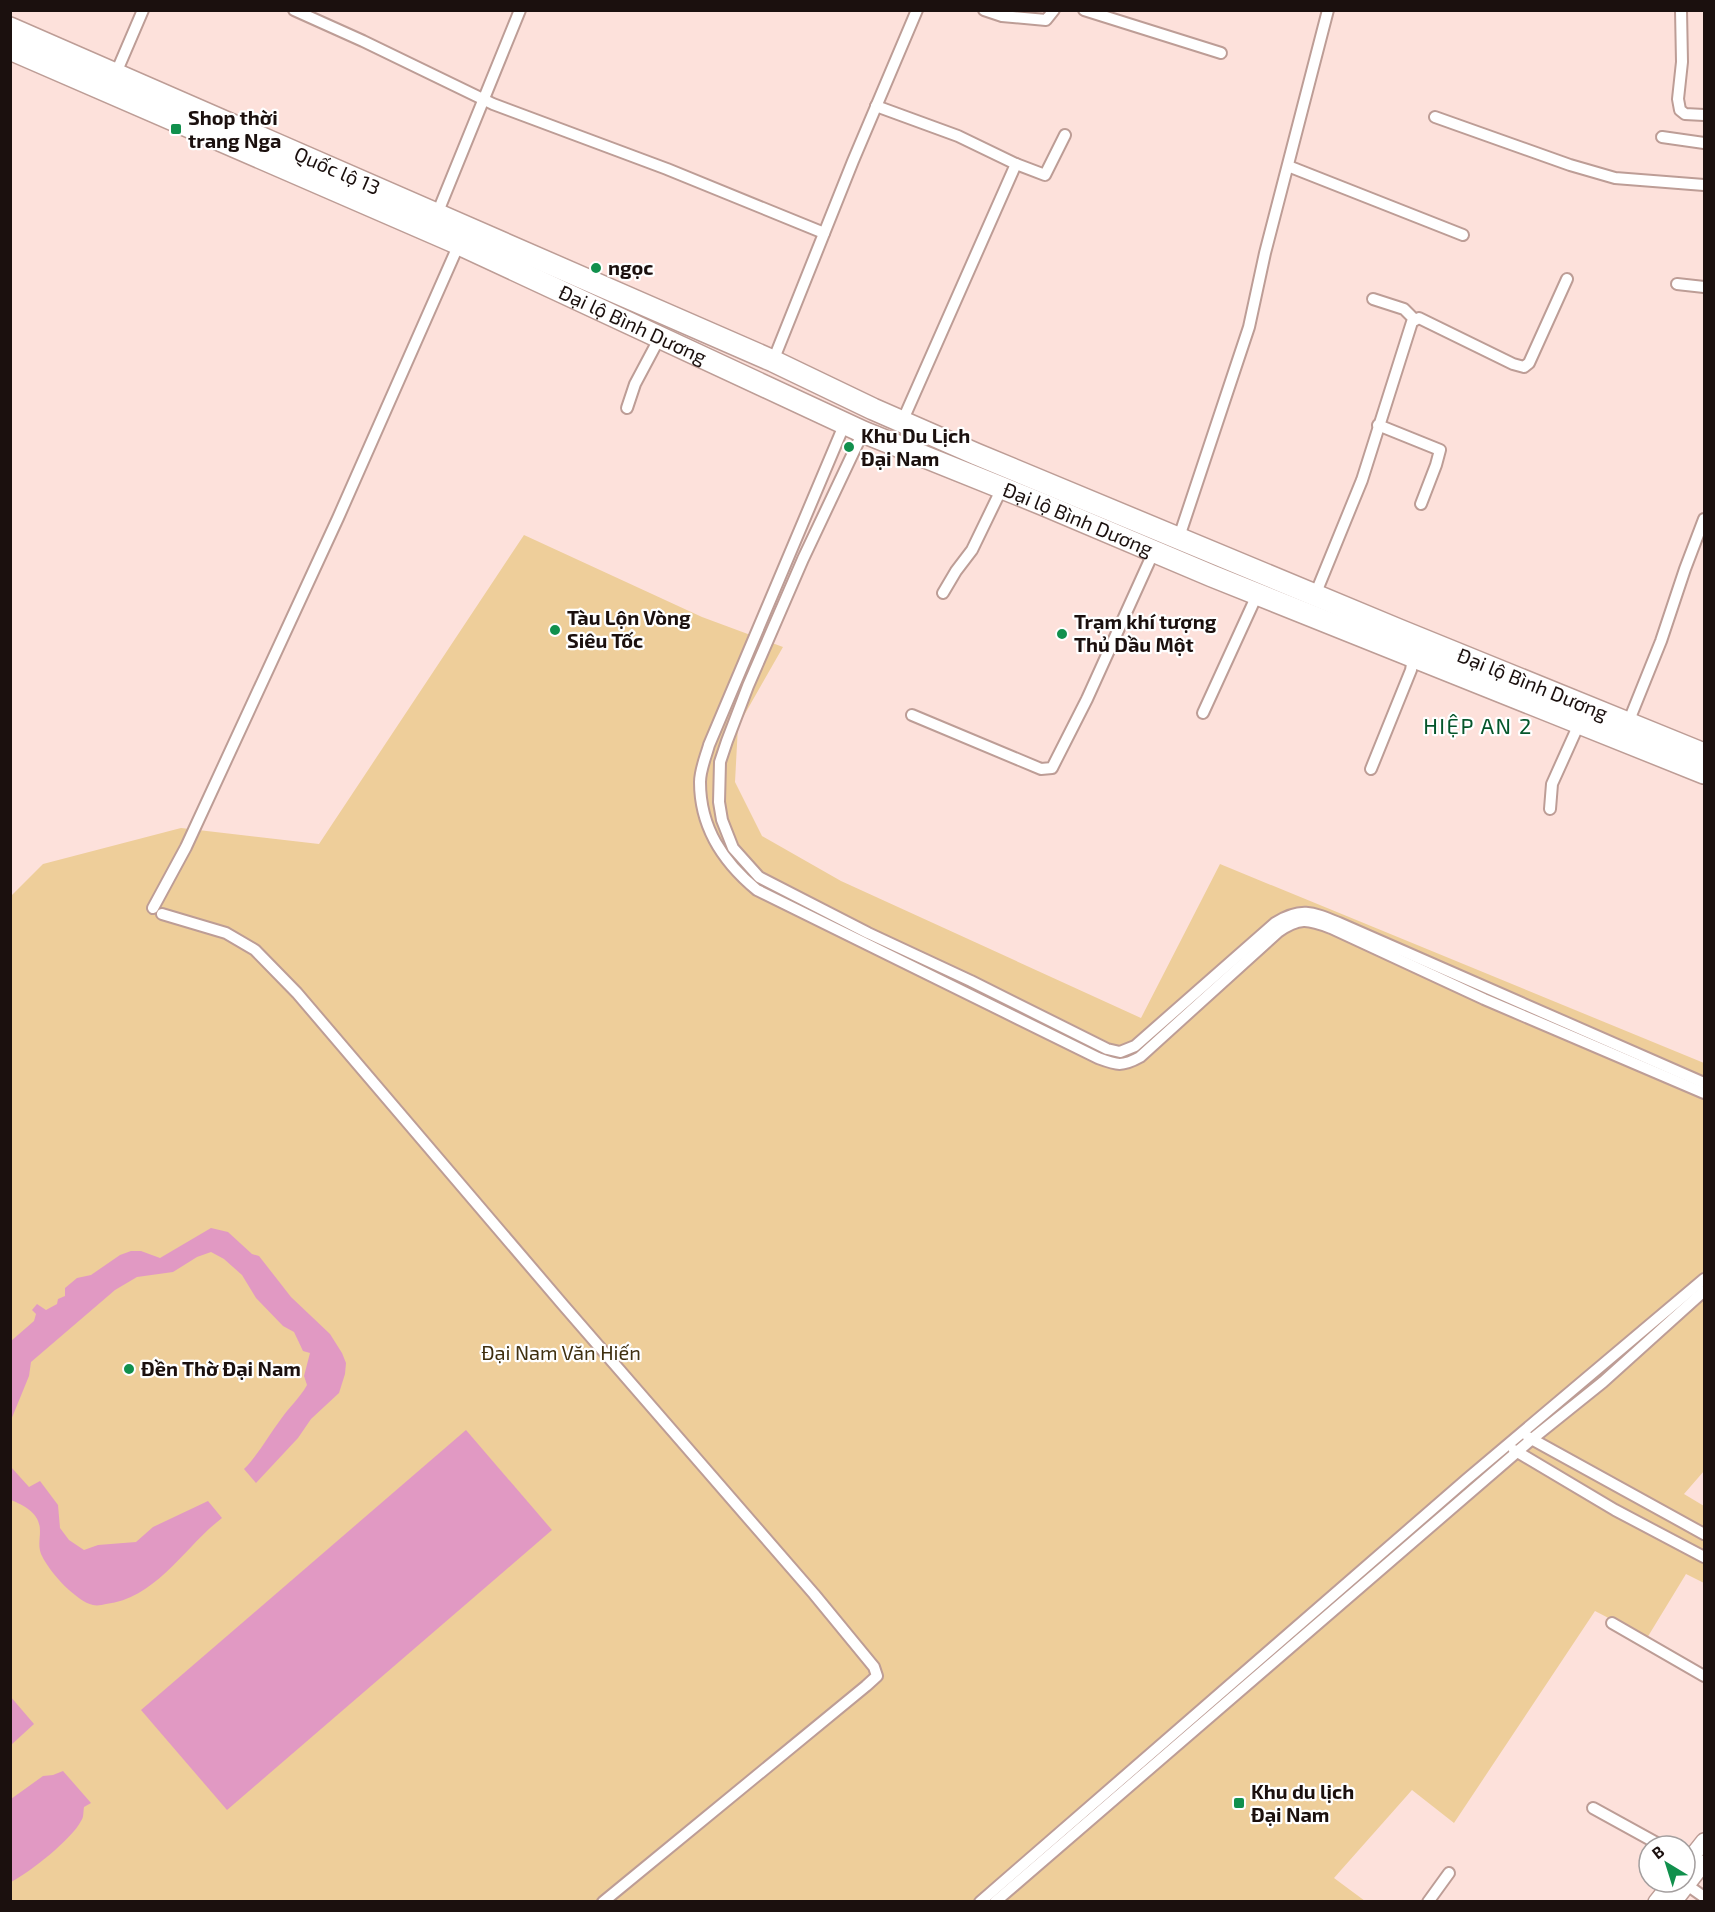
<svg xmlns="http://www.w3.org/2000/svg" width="1715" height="1912" viewBox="0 0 1715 1912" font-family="'Exo 2',sans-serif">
<rect width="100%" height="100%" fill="#fde1db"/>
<polygon fill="#eece9a" points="524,535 702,617 783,647 738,726 735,782 762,836 841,881 1141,1018 1220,864 1704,1063 1704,1471 1684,1494 1704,1506 1704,1583 1686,1574 1647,1638 1595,1611 1454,1823 1412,1790 1334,1878 1365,1901 11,1902 11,896 43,864 181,828 319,844"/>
<g fill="#e199c3">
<path d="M211,1228L228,1232L252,1254L259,1256L291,1297L330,1334L342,1353L346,1363L345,1374L339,1393L311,1419L298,1438L256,1483L244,1469C259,1454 268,1436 281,1419C289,1407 300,1398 307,1385L304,1376L310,1353L303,1351L294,1332L283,1326L256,1298L242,1275L224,1259L211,1252L197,1257L173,1272L137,1277L115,1290L31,1362L29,1376L11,1420V1341L34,1321L36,1314L32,1310L37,1304L46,1310L57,1304L58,1299L65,1296V1288L77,1278L91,1275L120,1255L131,1251H141L160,1258Z"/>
<polygon points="466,1430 552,1530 227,1810 141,1710"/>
<path d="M11,1467L29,1487L40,1481L58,1505L60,1528L69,1540L84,1550L98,1545L136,1542L153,1527L208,1501L222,1518C185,1546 157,1598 106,1604C102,1605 97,1606 93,1605C84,1603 76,1596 69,1590C59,1581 47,1567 41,1554C38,1546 40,1539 40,1531C40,1513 25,1506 11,1500Z"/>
<polygon points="10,1696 34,1724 11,1745 10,1745"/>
<path d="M63,1771L91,1803L84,1807C83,1813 84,1817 81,1821C72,1839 29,1873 11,1882V1799L43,1776L53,1775Z"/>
</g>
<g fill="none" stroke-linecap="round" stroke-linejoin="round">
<defs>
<g id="street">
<polyline points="294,10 363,41 493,104 667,169 824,233"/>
<polyline points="984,10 1002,16 1046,20 1054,10"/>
<polyline points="1084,10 1221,53"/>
<polyline points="1681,10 1682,62 1678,99 1680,110 1685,114 1704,115"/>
<polyline points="116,73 143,10"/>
<polyline points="876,106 958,136 1016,164 1045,175 1065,135"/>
<polyline points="1435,117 1570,165 1615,178 1704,185"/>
<polyline points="1662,137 1704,143"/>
<polyline points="1288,166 1463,235"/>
<polyline points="437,214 520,10"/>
<polyline points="1677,284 1704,287"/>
<polyline points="1373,299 1404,309 1414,319"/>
<polyline points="773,361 853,161 917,10"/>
<polyline points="627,408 635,384 660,337"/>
<polyline points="902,422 1016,164"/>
<path d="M845,423L709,745C706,756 700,770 700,782C700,828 723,862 757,890L1098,1058C1117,1065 1122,1067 1140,1057L1278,932C1299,917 1308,919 1331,928L1484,999L1704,1093"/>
<polyline points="1378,425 1440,450 1436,465 1421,504"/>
<path d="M863,432L803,559L748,686L727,741L720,762L719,802L722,820L733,848L759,877L868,933L971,981L1107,1049L1120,1052L1135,1046L1275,923C1301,907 1312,912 1339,923L1704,1083"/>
<polyline points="1179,537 1249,327 1265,253 1328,10"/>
<polyline points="943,593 956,571 972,550 1002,488"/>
<polyline points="1315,595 1362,480 1412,322 1419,318 1513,364 1524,367 1529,363 1567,279"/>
<polyline points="1203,713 1257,595"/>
<polyline points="912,715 1041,769 1052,768 1087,699 1154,551"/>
<polyline points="1628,723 1661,641 1685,569 1704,519"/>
<polyline points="1371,769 1411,670 1413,658"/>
<polyline points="1550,809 1552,784 1579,724"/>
<polyline points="153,908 186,847 338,518 459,244"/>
<polyline points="162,914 226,933 255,950 297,993 564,1306 814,1594 874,1667 877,1676 866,1686 603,1902"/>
<polyline points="1528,1437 1704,1534"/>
<polyline points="1514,1450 1615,1510 1704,1557"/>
<polyline points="1612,1623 1704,1676"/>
<polyline points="1593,1808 1662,1846"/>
<polyline points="1687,1885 1704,1897"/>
<polyline points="980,1902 1467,1479 1704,1279"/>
<polyline points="995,1902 1532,1439 1603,1382 1704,1291"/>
<polyline points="1428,1902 1449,1873"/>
</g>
<g id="secondary">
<polyline points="1685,1865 1704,1841"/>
<polyline points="1656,1902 1672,1882"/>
<polyline points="1674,1902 1704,1863"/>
</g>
<g id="highway">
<path id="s1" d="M10,28L773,361L873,409L976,454L1399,630L1704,754"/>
<path id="s2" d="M10,49L459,244L863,432L1042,504L1212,576L1704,773"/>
</g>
</defs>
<use href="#street" stroke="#bd9d96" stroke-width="14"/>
<use href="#secondary" stroke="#bd9d96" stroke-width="18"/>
<use href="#highway" stroke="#bd9d96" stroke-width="24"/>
<use href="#street" stroke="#fff" stroke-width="10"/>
<use href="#secondary" stroke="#fff" stroke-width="15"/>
<use href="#highway" stroke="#fff" stroke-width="21"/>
</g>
<g fill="#11904d" stroke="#fff" stroke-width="2">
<rect x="170" y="123" width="12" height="12" rx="3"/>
<circle cx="596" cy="268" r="6"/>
<circle cx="849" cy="447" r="6"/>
<circle cx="555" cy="630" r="6"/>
<circle cx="1062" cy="634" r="6"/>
<circle cx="129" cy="1369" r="6"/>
<rect x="1233" y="1797" width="12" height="12" rx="3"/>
</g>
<g text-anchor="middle" stroke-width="4.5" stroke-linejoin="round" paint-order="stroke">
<g font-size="20" font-weight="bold" fill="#1b100e" stroke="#fff" text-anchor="start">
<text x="188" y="125">Shop thời<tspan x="188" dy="23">trang Nga</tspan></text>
<text x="608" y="275">ngọc</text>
<text x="861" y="443">Khu Du Lịch<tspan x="861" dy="23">Đại Nam</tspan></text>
<text x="567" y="625">Tàu Lộn Vòng<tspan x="567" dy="23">Siêu Tốc</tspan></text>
<text x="1074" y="629">Trạm khí tượng<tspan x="1074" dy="23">Thủ Dầu Một</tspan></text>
<text x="141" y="1376">Đền Thờ Đại Nam</text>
<text x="1251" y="1799">Khu du lịch<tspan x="1251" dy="23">Đại Nam</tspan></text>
</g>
<g font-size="20" fill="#1b100e" stroke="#fff">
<text dy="7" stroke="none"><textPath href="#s1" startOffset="357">Quốc lộ 13</textPath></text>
<text dy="7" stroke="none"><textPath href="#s2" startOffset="681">Đại lộ Bình Dương</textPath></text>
<text dy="7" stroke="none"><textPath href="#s2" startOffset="1167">Đại lộ Bình Dương</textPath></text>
<text dy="7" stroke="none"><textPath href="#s1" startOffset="1658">Đại lộ Bình Dương</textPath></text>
</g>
<g font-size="20" fill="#3f2f0f" stroke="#fff">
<text x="561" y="1360">Đại Nam Văn Hiến</text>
</g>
<g font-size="22" letter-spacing="1.5" fill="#05562b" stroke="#fff">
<text x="1478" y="734">HIỆP AN 2</text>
</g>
</g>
<rect width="1715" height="1912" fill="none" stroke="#1b100e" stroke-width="24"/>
<g transform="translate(1667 1864) rotate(322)"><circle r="28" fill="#ffffff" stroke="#a49f9f" stroke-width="1.5"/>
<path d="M0-4.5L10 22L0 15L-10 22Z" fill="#11904d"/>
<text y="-9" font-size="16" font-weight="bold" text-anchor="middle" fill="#1b100e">B</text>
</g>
</svg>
